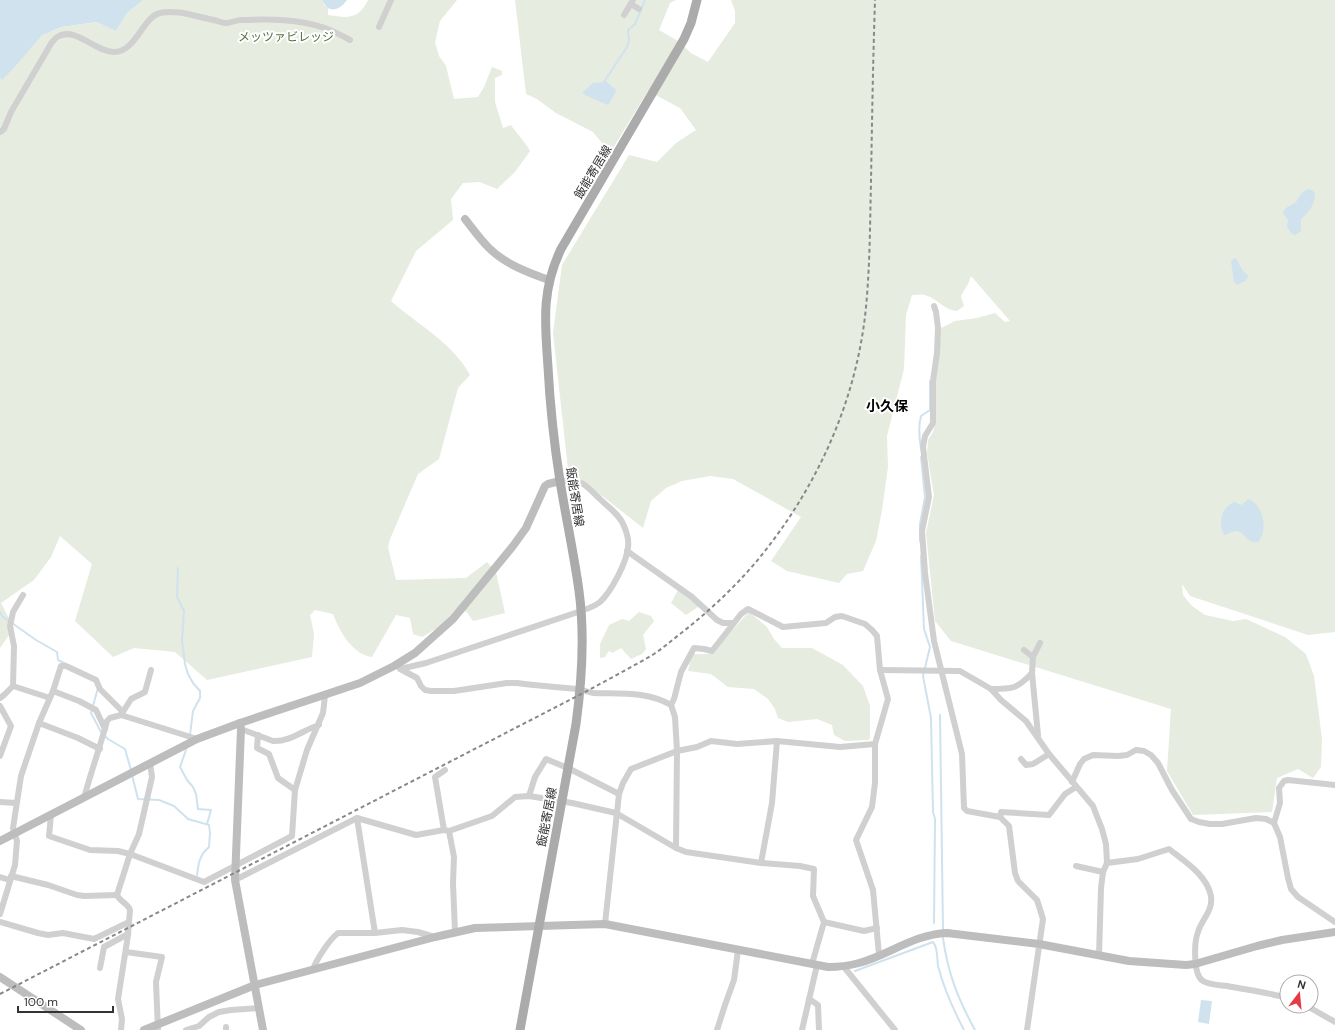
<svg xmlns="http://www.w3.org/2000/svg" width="1335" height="1030" viewBox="0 0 1335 1030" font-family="'DM Sans','Noto Sans JP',sans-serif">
<rect width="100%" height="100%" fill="#fff"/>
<g fill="#e6ecdf">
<path d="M0,0L54,30L61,27L98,22L116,31L127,13L143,0H322L324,5L328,8V15C348,18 358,20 368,0H457L440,21L435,42L439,56L446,66L454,99L478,97L484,87L492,67L502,71V75L495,78V102L503,128L511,125C515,131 529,147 530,151L515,172L497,189L480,182L463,183L451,199L453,220L416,251L391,301C418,325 452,342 470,375L458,388L439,459L418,474L390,539L388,547L396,580L466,578L487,562L496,572L505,613L473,621L466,611L422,637L413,634L410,618L396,615L372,657C352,654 340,632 333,614L315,610L310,615L314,634L312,657L207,680L175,652L134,648L113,657L75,621L92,564L60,536L51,557L34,580L1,603L14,628L0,648Z"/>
<path d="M515,0H676L670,3L659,30L678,41L691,53L708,62L735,23V11L731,0H1335V632L1308,635L1190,596L1182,584L1183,595L1192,606L1205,615L1233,621L1246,619L1285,637L1306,654L1314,676L1322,739L1321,767L1313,778L1298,769L1277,778L1272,812L1193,815L1167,771L1171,709L951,641L935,621L926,533L934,495L927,453L928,440L933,432L936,420L935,331L955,321L977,318L995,313L1005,322L1010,321L971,276L968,284L961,296L964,306L957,311C944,310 938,299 925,295C922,294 916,295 912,295L906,315L904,369L887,436L888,467L882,510L876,541L863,571L847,574L839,583L787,571L771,561L801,517L733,479L710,476L682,481L666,488L651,501L643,528L568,469L553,333L562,265L629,155L657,162L676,143L696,130L680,108L648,91L610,153L593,132L556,113L537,99L526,94Z"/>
<polygon points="678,590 698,604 698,607 686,615 671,603"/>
<polygon points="639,612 651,616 654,621 643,635 646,649 642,654 631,659 621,648 612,653 610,651 608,652 605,657 600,658 600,644 609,625 622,619 629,621"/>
<polygon points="749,612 767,627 774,639 782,648 812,648 843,665 863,686 870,706 870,737 869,740 845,741 834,735 832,725 817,719 788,722 778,718 775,709 768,699 754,689 728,687 711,674 688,671 690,662 693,654 710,654"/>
</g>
<g fill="#cfe2ee">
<polygon points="0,0 143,0 127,13 116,31 97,22 61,27 42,35 19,62 2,80 0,77"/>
<path d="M322,0H347C339,11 328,14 322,0Z"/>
<polygon points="607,82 616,90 614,95 608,105 583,94 583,92 593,83"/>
<path d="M1308,189L1312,190L1315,193C1315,204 1309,213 1301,219V231L1295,235L1292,234L1287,227L1288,220L1283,213C1285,206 1291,206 1296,202C1300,196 1301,192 1308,189Z"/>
<path d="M1235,258C1241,263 1240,271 1248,275V277L1245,281L1237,285L1234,282L1231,261Z"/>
<path d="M1248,499C1263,504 1269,530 1258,542C1246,544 1245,531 1236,531C1231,531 1228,535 1224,535C1218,523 1221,508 1234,502L1242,505Z"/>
<polygon points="1201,1000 1212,1001 1209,1024 1198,1022"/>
</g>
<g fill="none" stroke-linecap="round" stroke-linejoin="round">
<g stroke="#cfe2ee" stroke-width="2">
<polyline points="604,82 627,47 629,40 628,30 635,24 645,0"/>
<path d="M921,448C919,437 918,427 921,416L930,410V381"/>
<polyline points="920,541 920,524 925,497 921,457"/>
<polyline points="921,556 924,629 930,647 923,676 931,718 933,812 935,819 934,923"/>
<polyline points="178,568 177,597 184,611 182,641 185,664 188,674 193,683 200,691 200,698 193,711 190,735"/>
<polyline points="0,612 2,616 36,640 57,652 58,660 66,664"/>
<polyline points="98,688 91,713 101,732 108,739 125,749 131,770"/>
<polyline points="940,715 943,930"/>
<polyline points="187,747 180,767 187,780 193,787 196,794 198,809 211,810 207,824"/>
<polyline points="132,775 138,799 159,800 174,806 188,819 209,825 210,833 209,847 203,853 199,862 197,875"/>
<path d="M943,938C948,974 958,999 975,1030"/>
<path d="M855,971L933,942C938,947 937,959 938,966C944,989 953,1009 964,1030"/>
</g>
<g stroke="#d0d0d0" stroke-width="6">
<polyline points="631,4 639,9"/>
<polyline points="624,15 633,0"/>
<polyline points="379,27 391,0"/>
<path d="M0,132L4,129L11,112L52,42C54,40 56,37 59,36C76,27 97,53 115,52C136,51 143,17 160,13C177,9 197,17 214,20C218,21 222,23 226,23C231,23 236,20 241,20C270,19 298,19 325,28C334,31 342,36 350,40"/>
<polyline points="934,306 936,312 938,328 937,353 933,381 933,423 925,436 923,447 929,497 922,531 925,573 934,641 962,754 964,808 967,811 1000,817 1009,826 1015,873 1018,881 1037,900 1043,919 1027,1030"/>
<polyline points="627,551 692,597 717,620 723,623 733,623"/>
<polyline points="23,595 13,612 10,626 14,646 13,686 50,698"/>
<polyline points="1024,650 1033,657"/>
<path d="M400,669L426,663L581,611C587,609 595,606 600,602C611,592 627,562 628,547C629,541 627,533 624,526C620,515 608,507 600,499C584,484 583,479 560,481"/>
<path d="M402,670L417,678L421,686L425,690L431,691H454L507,683H517C537,686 558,687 578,689C583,690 588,692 593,693C620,694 647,691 671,705L675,717L677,751L676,848L686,852L761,863L800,866L814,869L813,896L824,922L812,964"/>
<polyline points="880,670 960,671 991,689 1001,700 1026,721 1049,754 1093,806 1102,829 1106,844 1107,863 1103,872 1101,888 1099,956"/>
<path d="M991,689C1013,689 1017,689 1032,673"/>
<polyline points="53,691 79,701 96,710 105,729"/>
<polyline points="0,698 4,695 13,686"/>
<polyline points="671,705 674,699 681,672 694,648 704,649 712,651 741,614 748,609 783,627 826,623 835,617 842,616 865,624 872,630 877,636 880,670 888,699 875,744 875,783 872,807 856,840 873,890 879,955"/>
<polyline points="0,706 11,726 0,756"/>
<polyline points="121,715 197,739"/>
<polyline points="39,723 78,738 100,749"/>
<path d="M241,729L273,741C290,742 303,730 319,725"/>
<polyline points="258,735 257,748 269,754 278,778 295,790"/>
<polyline points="1038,735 1032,673 1033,657 1040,643"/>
<polyline points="1021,759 1026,765 1033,764 1049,754"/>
<polyline points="1072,782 1080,764 1084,759 1093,755 1118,756 1127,755 1136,750 1144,751 1151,755 1158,763 1172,790 1191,819 1199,822 1210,824 1222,824 1256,818 1266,819 1274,823"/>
<polyline points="1335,785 1288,780 1284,781 1279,788 1280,803 1274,823 1280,837 1288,878 1291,889 1298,897 1335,922"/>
<polyline points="529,796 535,777 546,759 570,769 619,794"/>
<path d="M84,798C91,772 100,747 107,721L110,718L121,715L131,699L145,692L151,670"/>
<polyline points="0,802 16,803"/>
<polyline points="51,815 49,836 90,850 118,851 130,854 204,882 292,836 295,790 307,750 323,713 325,696"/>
<polyline points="1000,817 1001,812 1049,815 1065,794 1076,787"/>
<polyline points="357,818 375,933"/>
<polyline points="444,830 435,777 445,770"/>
<polyline points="449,831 454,857 453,883 455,932"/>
<polyline points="761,863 772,803 777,741"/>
<path d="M1107,863L1138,859L1169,849C1184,861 1207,875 1211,896C1213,911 1202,919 1198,932C1194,942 1193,975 1203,981C1209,985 1220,985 1227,986C1247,990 1267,992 1287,998"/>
<polyline points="1076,866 1103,872"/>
<polyline points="11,876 48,885 77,895 84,896 117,895"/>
<polyline points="0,877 10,880"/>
<polyline points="235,880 357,818 416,835 444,830 449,831 492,816 515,797 529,796 572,803 616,813 676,848"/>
<polyline points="0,914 15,865 17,841 13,828 21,776 39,723 53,691 61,666 66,666 96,680 100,689 123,712"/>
<polyline points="0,922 38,933 48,935 63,933 94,939 129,922"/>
<polyline points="824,922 864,931 877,928"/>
<polyline points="605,924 619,794 623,783 631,769 677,751 697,747 711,741 737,744 777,741 840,747 875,744"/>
<polyline points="126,952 162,957 156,982 158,1030"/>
<polyline points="844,967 895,1030"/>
<polyline points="100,968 104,947 128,934"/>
<path d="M313,969C317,959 329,940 338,933H375L402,930L418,932L435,937"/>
<polyline points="809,999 818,1005 819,1030"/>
<polyline points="1307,1006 1335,1022"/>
<polyline points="226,1027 226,1030"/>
<path d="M121,1030L122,1019L118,999L128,935L130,910C128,903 120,902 117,895L130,854L139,834L152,777L150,763"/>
<polyline points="186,1030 199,1026 209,1017 219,1012 231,1010 259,1008"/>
<polyline points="717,1030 725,1005 734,980 738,950"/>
<polyline points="802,1030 817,965"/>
</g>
<g stroke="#bdbdbd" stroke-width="8">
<path d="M465,219C473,229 480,239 489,248C505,264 529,273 549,280"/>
<polyline points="240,723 241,729 235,880 263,1030"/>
<polyline points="0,841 197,739 240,723 360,683 394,666 415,653 453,619 513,546 526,528 545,486 548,484 560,481"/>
<polyline points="0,977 81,1030"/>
<path d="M144,1030L255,985L435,937L475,928L605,924L828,967C838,967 848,966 859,963C889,955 914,934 947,933L1039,944L1129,961L1186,965L1195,964L1257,946L1282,940L1335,932"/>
</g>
<path stroke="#ababab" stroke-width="9" d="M520,1030L576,724C582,680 585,635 579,591C574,554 566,518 560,481C554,443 550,405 548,367C545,323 541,291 561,249L684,39L691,23L697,0"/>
<path stroke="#888" stroke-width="2" stroke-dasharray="4 3" stroke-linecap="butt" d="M0,994L587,691C609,679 632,667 654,654C663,648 671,641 680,634C707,613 733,589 756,562C816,490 857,401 866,307C870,265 870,223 871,182C872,121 873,61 875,0"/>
</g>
<g text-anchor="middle" stroke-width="4" stroke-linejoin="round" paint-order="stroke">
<g font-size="12" fill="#56703f" stroke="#fff">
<text x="286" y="41">メッツァビレッジ</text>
</g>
<g font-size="12" fill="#333" stroke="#fff">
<text transform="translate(593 172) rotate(-59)" y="4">飯能寄居線</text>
<text transform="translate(575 497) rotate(81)" y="4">飯能寄居線</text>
<text transform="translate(547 817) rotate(-79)" y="4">飯能寄居線</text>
</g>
<g font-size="14" font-weight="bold" fill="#000" stroke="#fff">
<text x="887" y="411">小久保</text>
</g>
</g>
<g transform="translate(1299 994) rotate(16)"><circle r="19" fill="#ffffff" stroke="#adadad"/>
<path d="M0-3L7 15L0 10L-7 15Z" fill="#e63946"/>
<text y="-6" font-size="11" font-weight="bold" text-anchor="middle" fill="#333333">N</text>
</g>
<path d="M18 1006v6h95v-6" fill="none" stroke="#333333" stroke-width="2"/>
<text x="24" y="1006" font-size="12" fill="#333333" stroke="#ffffff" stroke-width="3" paint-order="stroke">100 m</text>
</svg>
